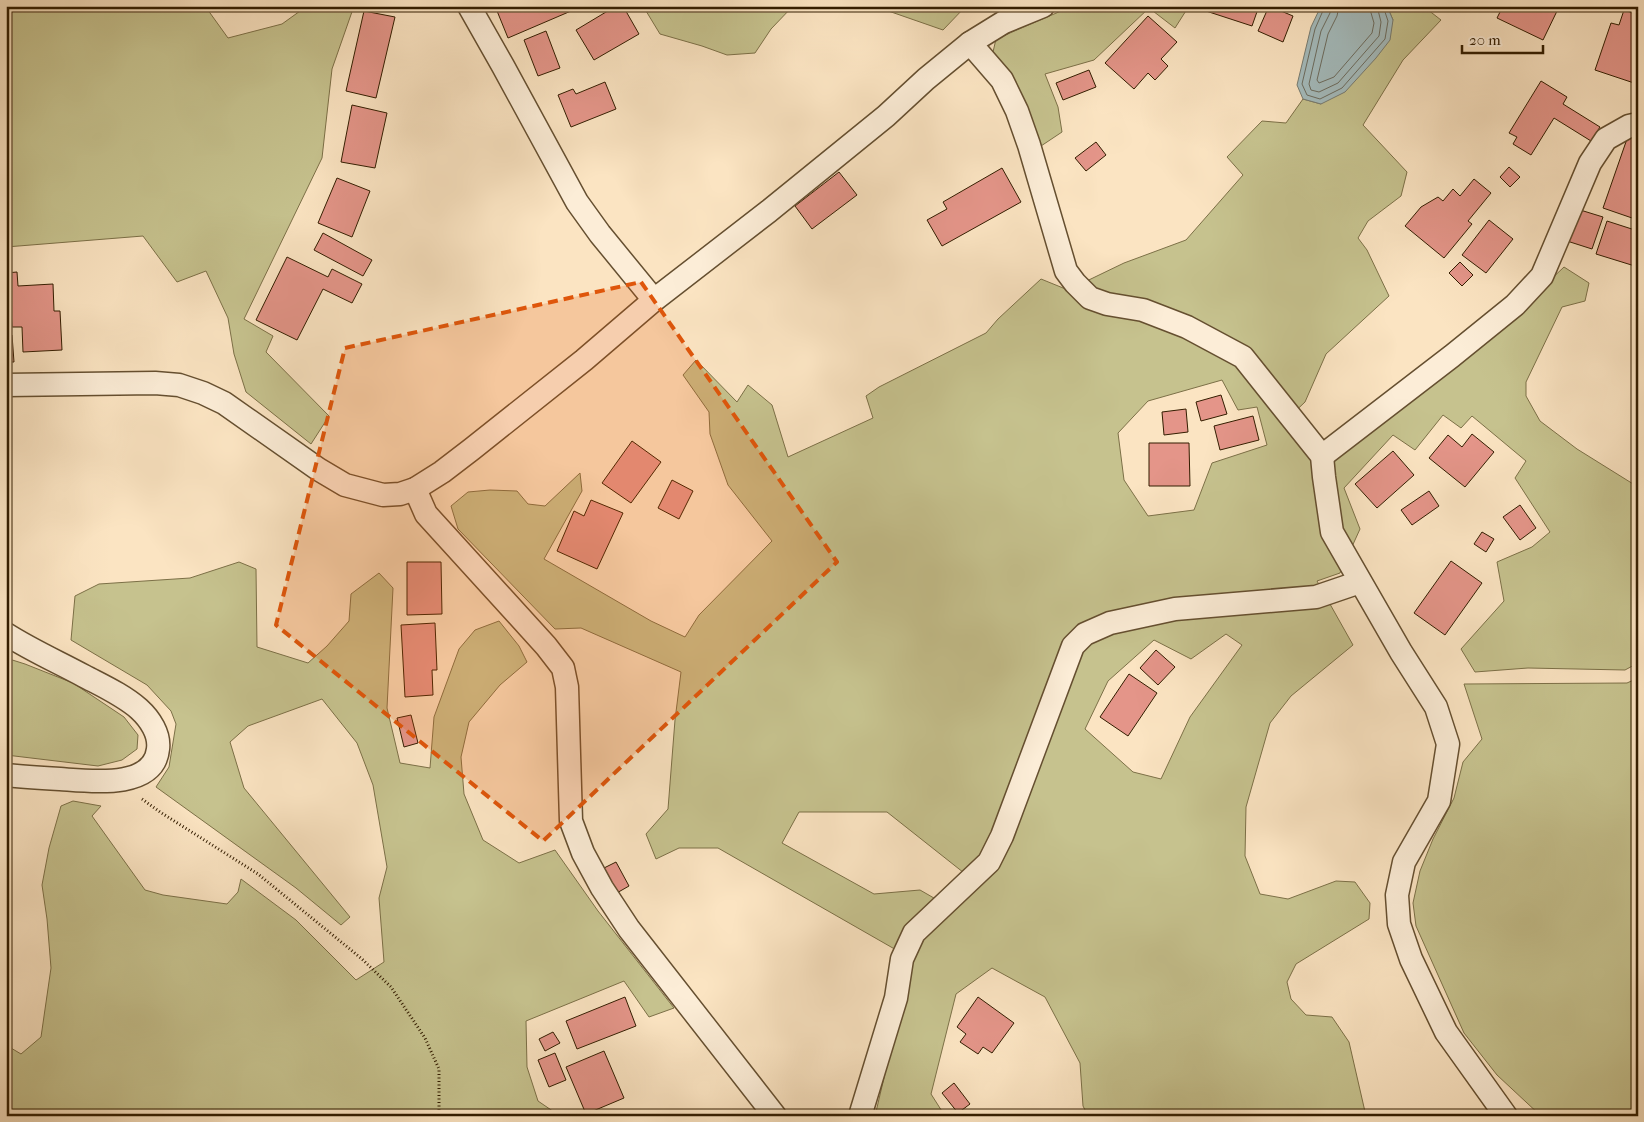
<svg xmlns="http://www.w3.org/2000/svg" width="1644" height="1122" viewBox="0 0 1644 1122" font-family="'IM FELL French Canon',serif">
<rect width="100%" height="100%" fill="#fbe4c2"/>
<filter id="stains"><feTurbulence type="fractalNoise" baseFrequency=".004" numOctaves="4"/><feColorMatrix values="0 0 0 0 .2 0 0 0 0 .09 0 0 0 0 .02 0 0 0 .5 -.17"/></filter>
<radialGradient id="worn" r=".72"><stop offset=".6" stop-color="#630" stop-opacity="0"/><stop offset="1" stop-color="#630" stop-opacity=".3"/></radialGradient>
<g fill="#c6c28e" stroke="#7c7047" fill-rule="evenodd">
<polygon points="6,6 205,6 228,38 282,24 307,6 354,6 332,69 322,158 244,319 273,336 266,352 329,416 311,444 246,392 234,354 228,318 206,271 177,282 143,236 6,247"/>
<polygon points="643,6 793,6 771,29 755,53 727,55 702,46 660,34"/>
<polygon points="874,6 966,6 943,30"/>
<polygon points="1081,6 1189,6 1175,28 1149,8 1094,60 1045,74 1058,107 1062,132 1041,146 1010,78 993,52 996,39 1061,11"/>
<path d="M1387,6H1423L1441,20L1403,60L1363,125L1407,172L1401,196L1368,221L1358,238L1367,250L1389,296L1326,354L1305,402L1285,421L1316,466L1482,344L1564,267L1589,283L1585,301L1562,307L1526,382V396L1540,421L1577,449L1638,487V663L1625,670L1528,668L1475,672L1461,649L1504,601L1497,562L1532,547L1550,532L1515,478L1526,461L1472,416L1461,428L1443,415L1415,450L1393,435L1344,488L1360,529L1340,573L1317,581L1353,645L1291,696L1270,723L1246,807L1245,856L1260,894L1288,899L1336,881L1355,882L1370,903L1369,919L1296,964L1287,982L1291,999L1306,1015L1332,1017L1349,1042L1366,1116H1088L1083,1106L1080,1063L1045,997L992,968L956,994L931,1094L945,1116H875L912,959L718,848H679L656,859L646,834L668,809L675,720L681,672L581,628L555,629L458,529L451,506L468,492L490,490L517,491L528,504L545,506L580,473L582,491L544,559L651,621L685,637L699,615L772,541L728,485L710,434L709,412L683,375L696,360L737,402L748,385L772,405L788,457L873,418L866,396L879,387L986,333L998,319L1041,279L1068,290L1124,263L1186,240L1243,175L1227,157L1262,121L1286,123L1303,99L1321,104L1393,20ZM1222,380L1238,410L1257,407L1267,445L1212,463L1194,510L1148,516L1124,480L1118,433L1148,401ZM1226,634L1242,645L1190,717L1161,779L1133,772L1085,729L1108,681L1154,640L1191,659ZM799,812H887L978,884L953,909L920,890L874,894L782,843Z"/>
<polygon points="239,562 256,569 257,647 308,663 327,646 349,621 351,594 379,573 393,588 387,708 400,763 430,768 434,717 459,649 475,630 499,621 519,646 527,662 500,685 469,722 461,757 464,794 483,840 519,863 555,850 598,911 674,1008 649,1017 624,981 526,1021 527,1067 538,1101 560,1116 251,1116 246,1113 238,1116 6,1116 6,1045 21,1054 41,1037 51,968 47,919 42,885 49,848 61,806 73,801 101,806 92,816 145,890 163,895 227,904 238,892 241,879 296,920 356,980 384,962 379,898 387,867 373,785 357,743 322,699 248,726 230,742 244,788 350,917 341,925 296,888 156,787 169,767 176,724 171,711 147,685 71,640 75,596 99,584 190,578"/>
<polygon points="6,658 25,664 73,683 124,717 138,735 137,749 122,760 98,766 6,755"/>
<polygon points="1638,678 1638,1116 1541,1116 1497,1075 1464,1033 1416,926 1413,903 1420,871 1433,839 1454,798 1463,762 1482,739 1464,684 1627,683"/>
</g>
<polygon fill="#a4bcbe" stroke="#777c72" points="1321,6 1387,6 1393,20 1390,40 1376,58 1345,92 1321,104 1303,99 1297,85 1311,27"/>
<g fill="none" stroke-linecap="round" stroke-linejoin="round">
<g stroke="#6c6c5f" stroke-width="1">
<polyline points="1325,6 1315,29 1302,84 1307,95 1320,99 1342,88 1385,39 1388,21 1383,6"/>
<polyline points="1331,6 1330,13 1321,31 1309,84 1311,90 1319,92 1338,83 1379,36 1381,22 1377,6"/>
<polyline points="1339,6 1337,16 1328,34 1317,80 1319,83 1334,77 1372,33 1374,23 1369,6"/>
</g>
</g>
<g fill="#e49589" stroke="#331d00">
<polygon points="495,6 577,6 578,8 508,38"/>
<polygon points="616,6 623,6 639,34 594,60 576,30"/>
<polygon points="1208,6 1259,6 1252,26 1206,11"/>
<polygon points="1269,6 1293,16 1283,42 1258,31"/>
<polygon points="1503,6 1551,6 1558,9 1543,40 1497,18"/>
<polygon points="1624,10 1638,15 1637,84 1595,70 1611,23 1619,25"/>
<polygon points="364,11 395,17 376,98 346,91"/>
<polygon points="1148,16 1177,42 1161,59 1168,66 1155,80 1148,73 1134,89 1105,63"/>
<polygon points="546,31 560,68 538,76 524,40"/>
<polygon points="1089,70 1096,87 1063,100 1056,83"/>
<polygon points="1541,81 1567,97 1563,104 1600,127 1591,141 1554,118 1531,155 1513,144 1517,137 1509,133"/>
<polygon points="605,82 616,109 571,127 558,95 573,89 576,94"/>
<polygon points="352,105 387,113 375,168 341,162"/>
<polygon points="1628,136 1638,139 1638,211 1635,219 1603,208"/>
<polygon points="1096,142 1106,155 1086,171 1075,158"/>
<polygon points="1509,167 1520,177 1510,187 1500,177"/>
<polygon points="1002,168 1021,202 942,246 927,220 947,209 943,202"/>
<polygon points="839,172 857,195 812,229 795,206"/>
<polygon points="337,178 370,191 352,237 318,223"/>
<polygon points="1474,179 1491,193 1468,221 1472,224 1444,258 1405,226 1421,207 1438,197 1443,201 1453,189 1460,196"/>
<polygon points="1577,209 1603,217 1592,249 1567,241"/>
<polygon points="1489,220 1513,239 1486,273 1462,255"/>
<polygon points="1607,221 1638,231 1638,267 1596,254"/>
<polygon points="323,233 372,260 363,276 314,250"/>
<polygon points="287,257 328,277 332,269 362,284 352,303 323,289 297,340 256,320"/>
<polygon points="1460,262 1473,275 1462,286 1449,273"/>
<polygon points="17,272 18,286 53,284 54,311 60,311 62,350 23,352 22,327 12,327 11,311 6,311 6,273"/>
<polygon points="6,335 12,335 14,362 6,362"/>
<polygon points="1221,395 1227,414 1201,421 1196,402"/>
<polygon points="1186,409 1188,432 1164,435 1162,412"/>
<polygon points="1253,416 1259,440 1220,450 1214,426"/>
<polygon points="1472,434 1494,452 1465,487 1429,458 1448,435 1462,447"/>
<polygon points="632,441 661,462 631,503 602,483"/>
<polygon points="1149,443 1189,443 1190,486 1149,486"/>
<polygon points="1393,451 1414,475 1377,508 1355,484"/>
<polygon points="672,480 693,491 679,519 658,508"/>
<polygon points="1429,491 1439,506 1412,525 1401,510"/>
<polygon points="591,500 623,513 597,569 557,551 574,511 584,516"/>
<polygon points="1520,505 1536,528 1520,540 1503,517"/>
<polygon points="1482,532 1494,539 1486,552 1474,544"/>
<polygon points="1451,561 1482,583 1445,635 1414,613"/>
<polygon points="407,562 441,562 442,614 407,615"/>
<polygon points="435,623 437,670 432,670 433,695 405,697 401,625"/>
<polygon points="1156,650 1175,667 1158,685 1140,668"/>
<polygon points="1129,674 1157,693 1128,736 1100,717"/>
<polygon points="411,715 418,743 404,747 397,718"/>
<polygon points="616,862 629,886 615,894 602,869"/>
<polygon points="625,997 636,1026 577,1049 566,1021"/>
<polygon points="978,997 1014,1023 992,1053 983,1047 978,1054 960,1042 966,1034 957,1027"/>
<polygon points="553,1032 560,1043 545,1051 539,1039"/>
<polygon points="604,1051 624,1098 586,1114 566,1067"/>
<polygon points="555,1053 566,1080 549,1087 538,1060"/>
<polygon points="954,1083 970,1104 958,1113 942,1093"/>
</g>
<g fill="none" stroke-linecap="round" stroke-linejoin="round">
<defs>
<g id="street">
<polyline points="469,6 503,66 577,202 600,234 654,300"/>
<polyline points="970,43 1002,80 1017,111 1029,145 1066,271 1075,283 1090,298 1107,304 1143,310 1187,327 1243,357 1322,456 1324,477 1332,532 1401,652 1436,707 1448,744 1439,801 1404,862 1397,895 1399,924 1411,959 1446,1032 1506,1116"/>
<polyline points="6,385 155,383 179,385 203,393 224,403 318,469 345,485 383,495 400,494 415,489 442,472 472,449 584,360 654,300 769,211 886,116 926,79 970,43 1004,22 1043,6"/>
<polyline points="1322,456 1452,356 1515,305 1542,276 1590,163 1606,139 1629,126 1638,124"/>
<polyline points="415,489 426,514 546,646 563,668 567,687 571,821 583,853 602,888 629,929 775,1116"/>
<path d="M6,634C31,650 58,662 84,676C103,686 123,695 139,709C150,719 160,734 158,749C154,790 89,781 60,779C42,778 24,777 6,775"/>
<polyline points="860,1116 896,998 902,959 914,933 989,862 1002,836 1073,646 1085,634 1110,623 1175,609 1316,597 1360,582"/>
</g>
</defs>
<use href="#street" stroke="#654f30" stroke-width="25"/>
<polyline stroke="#331d00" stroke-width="3" stroke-dasharray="1 2.5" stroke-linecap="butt" points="142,799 160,812 258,874 362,959 391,987 425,1038 439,1069 439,1116"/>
<use href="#street" stroke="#fcedd7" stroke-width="22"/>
</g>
<path fill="#df560b" fill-opacity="0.2" stroke="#df560b" stroke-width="4" stroke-dasharray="10 6" stroke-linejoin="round" d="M641,282L837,562L543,841L276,625L345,348Z"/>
<rect width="1644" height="1122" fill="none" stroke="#fbe4c2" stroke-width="25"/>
<rect x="8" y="8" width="1629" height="1107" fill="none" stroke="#331d00" stroke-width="2.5"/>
<rect x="12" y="12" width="1619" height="1097" fill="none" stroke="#331d00"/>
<path d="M1462 45v8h81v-8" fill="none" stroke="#331d00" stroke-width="2.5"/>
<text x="1469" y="45" font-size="15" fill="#331d00" stroke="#fcedd7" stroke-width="4" paint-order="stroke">20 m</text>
<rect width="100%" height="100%" filter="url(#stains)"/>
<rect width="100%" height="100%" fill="url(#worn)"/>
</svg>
